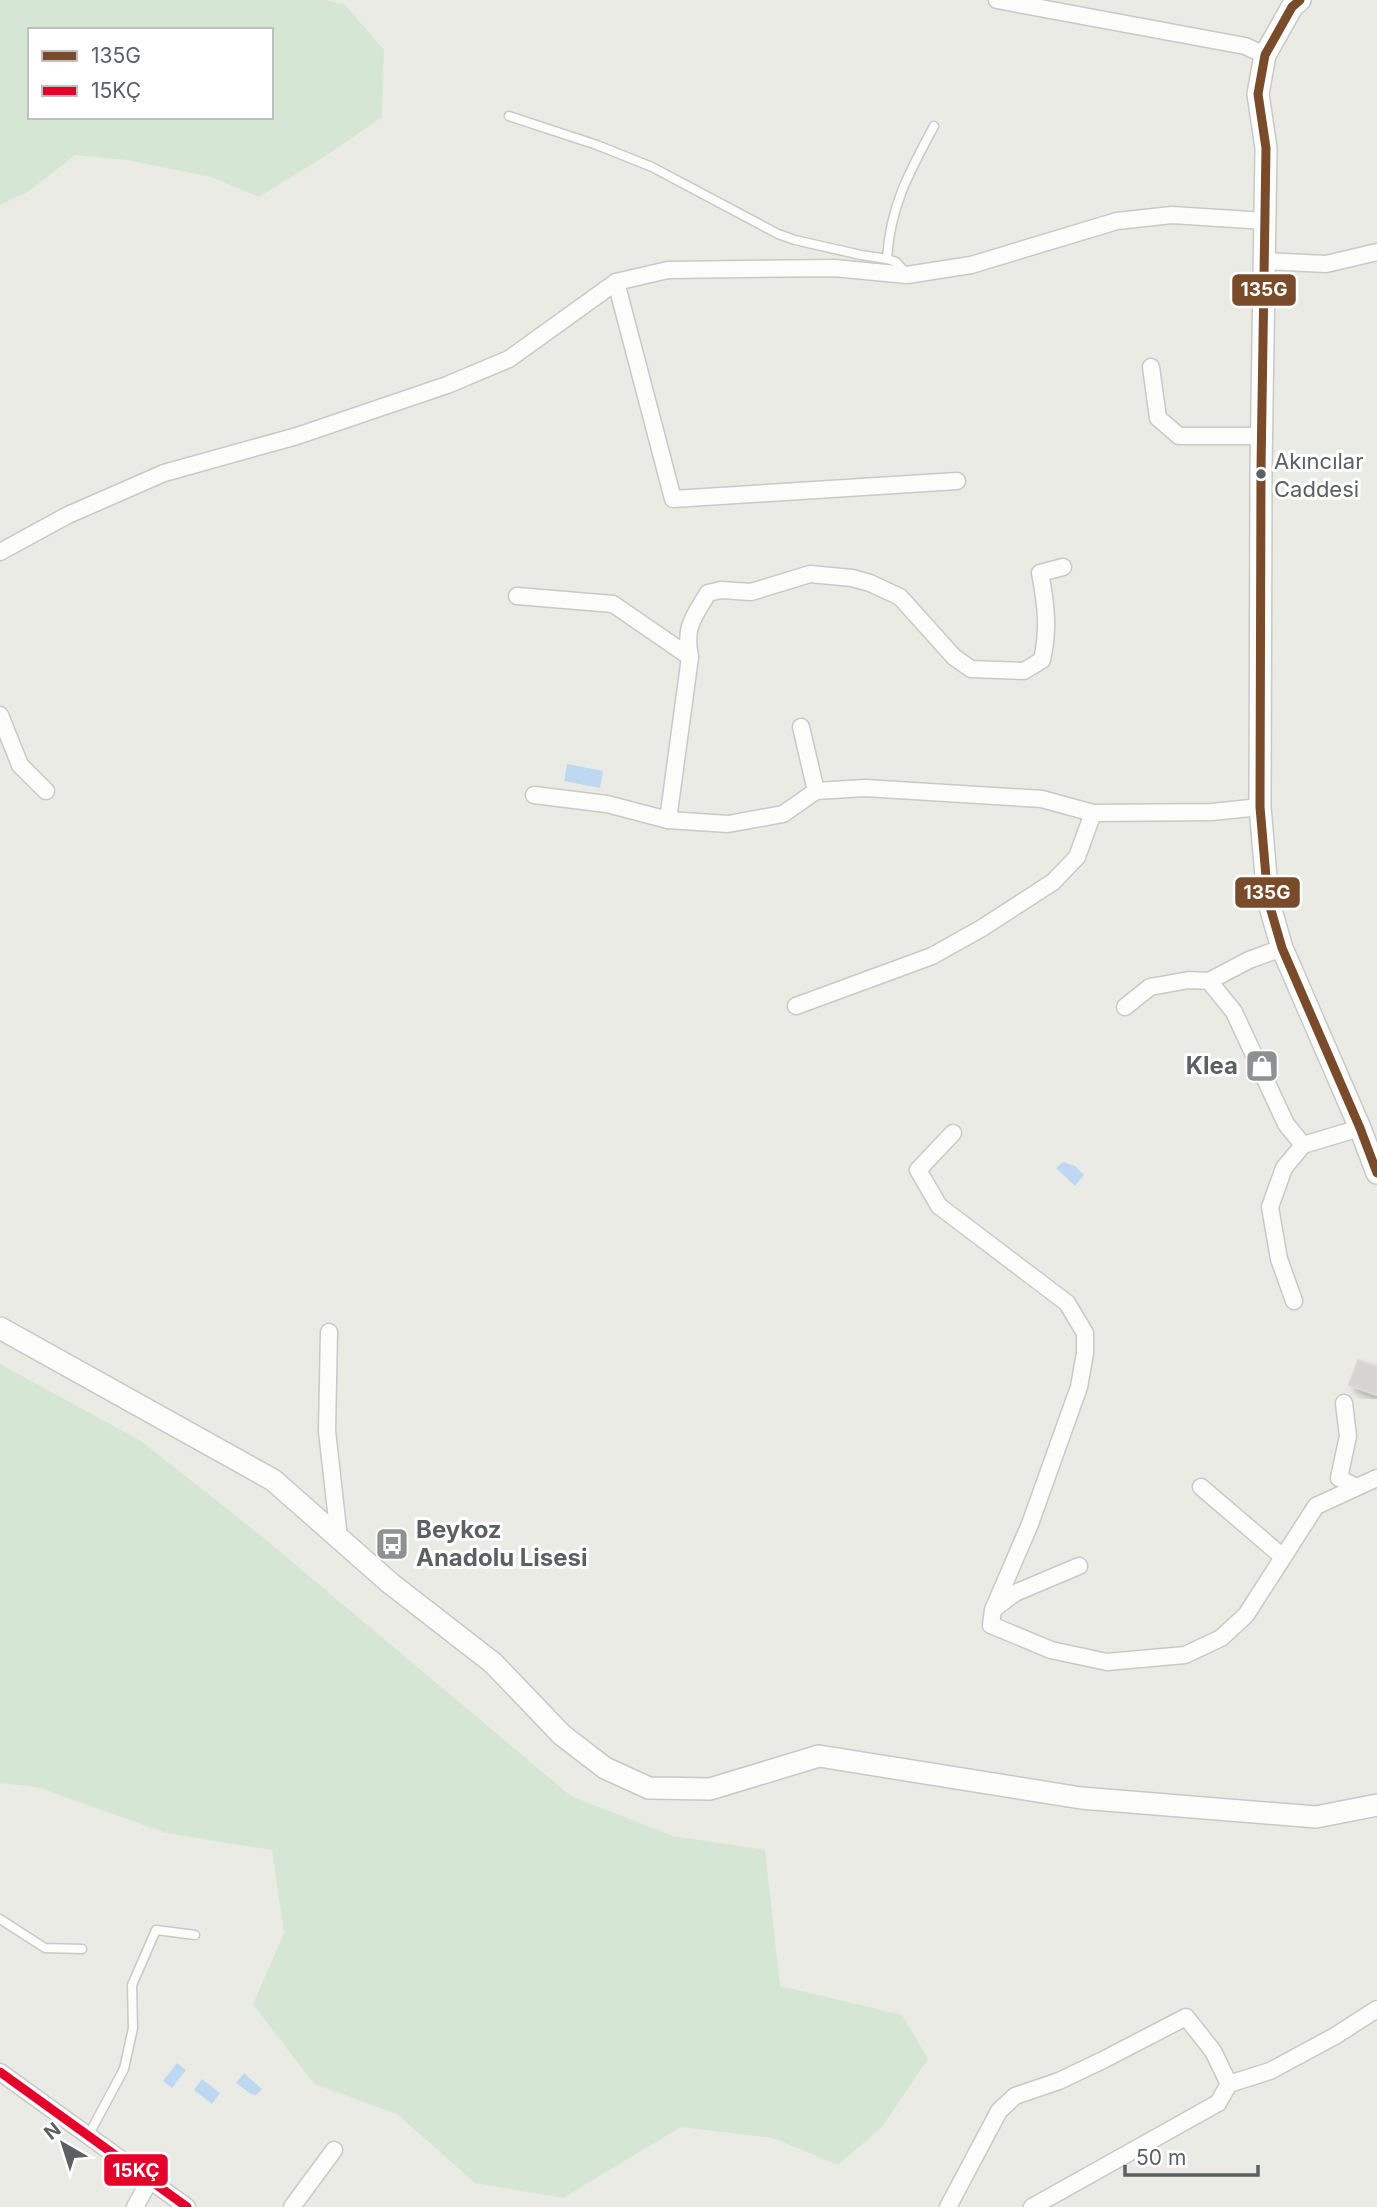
<svg xmlns="http://www.w3.org/2000/svg" width="1377" height="2207" viewBox="0 0 1377 2207" font-family="Inter,sans-serif">
<defs>
<filter id="shadow"><feDropShadow dx="6" dy="6" stdDeviation="3.5" flood-color="#0004"/></filter>
</defs>
<rect width="100%" height="100%" fill="#ebebe6"/>
<g fill="#d5e6d4" fill-rule="evenodd">
<path d="M0,0H326L345,5L384,50L382,117L330,153L259,197L211,177L127,160L75,155L29,191L0,205ZM30,30H271V117H30Z"/>
<polygon points="0,1364 141,1441 260,1535 571,1796 673,1836 765,1850 780,1986 902,2015 928,2059 882,2127 838,2165 773,2138 681,2127 563,2198 475,2183 397,2114 314,2084 253,2004 284,1933 272,1850 166,1833 37,1787 0,1783"/>
</g>
<g fill="#bed8f1">
<polygon points="567,764 603,771 600,788 564,781"/>
<polygon points="1063,1162 1075,1166 1084,1175 1075,1186 1056,1168"/>
<polygon points="177,2063 186,2070 172,2088 163,2081"/>
<polygon points="244,2073 262,2089 256,2095 251,2094 236,2083"/>
<polygon points="202,2079 220,2093 212,2104 194,2090"/>
</g>
<polygon fill="#d5d4d1" stroke="#dad9d6" stroke-width="2" filter="url(#shadow)" points="1358,1360 1377,1367 1377,1395 1349,1385"/>
<g fill="none" stroke-linecap="round" stroke-linejoin="round">
<defs>
<g id="lane">
<polyline points="509,116 597,145 652,167 778,234 795,240 861,255 887,259 896,262 906,273"/>
<path d="M887,259C890,206 910,171 934,126"/>
<polyline points="0,1919 45,1948 82,1949"/>
<polyline points="88,2136 124,2069 133,2028 132,1985 156,1930 195,1935"/>
</g>
<g id="street">
<polyline points="997,0 1245,46 1265,55"/>
<polyline points="1264,261 1326,264 1377,252"/>
<polyline points="1151,367 1158,418 1179,436 1261,436"/>
<polyline points="957,481 673,499 616,282 668,270 834,268 907,275 971,265 1117,221 1172,215 1265,221"/>
<polyline points="0,552 68,515 164,473 297,436 447,385 509,359 616,282"/>
<polyline points="517,596 613,604 690,657"/>
<polyline points="0,715 20,765 46,791"/>
<polyline points="801,727 816,791"/>
<polyline points="534,795 607,804 668,820 728,824 783,814 816,791 865,788 1042,799 1093,813 1212,812 1260,807"/>
<path d="M668,820L690,657C684,627 693,618 708,593L721,590L751,592L810,574L852,578L870,583L900,597L954,657L971,669L1024,671L1042,660C1049,630 1046,603 1040,573L1063,567"/>
<polyline points="1209,981 1249,960 1282,948"/>
<polyline points="796,1006 932,956 982,928 1053,882 1077,857 1093,813"/>
<polyline points="1125,1007 1150,987 1189,980 1209,981 1234,1012 1286,1124 1303,1145"/>
<polyline points="953,1133 918,1170 939,1206 1067,1303 1085,1333 1085,1353 1079,1387 1030,1524 993,1610 991,1625 1051,1650 1107,1662 1185,1655 1221,1638 1246,1615 1316,1506 1377,1478"/>
<polyline points="1294,1301 1279,1259 1270,1207 1284,1168 1303,1145 1360,1128"/>
<polyline points="329,1332 327,1431 339,1538"/>
<polyline points="1344,1403 1348,1436 1339,1478 1356,1487"/>
<polyline points="1201,1487 1283,1557"/>
<polyline points="995,1608 1015,1593 1079,1566"/>
<polyline points="0,2072 187,2207"/>
<polyline points="135,2207 150,2180"/>
<polyline points="292,2207 334,2150"/>
<polyline points="948,2207 999,2111 1015,2096 1059,2081 1103,2060 1186,2017 1213,2051 1229,2084"/>
<polyline points="1032,2207 1218,2103 1229,2084 1270,2071 1335,2036 1377,2009"/>
</g>
<g id="secondary">
<polyline points="1300,0 1292,7 1265,55 1258,94 1266,148 1261,469 1260,807 1268,900 1282,948 1360,1128 1377,1173"/>
<polyline points="0,1328 273,1480 390,1583 493,1663 562,1735 605,1768 649,1788 710,1789 819,1756 1081,1798 1316,1817 1377,1805"/>
</g>
</defs>
<use href="#lane" stroke="#c8c9c8" stroke-width="11"/>
<use href="#street" stroke="#c8c9c8" stroke-width="19"/>
<use href="#secondary" stroke="#c7c8c8" stroke-width="24"/>
<use href="#lane" stroke="#fcfcfb" stroke-width="8"/>
<use href="#street" stroke="#fcfcfb" stroke-width="16"/>
<use href="#secondary" stroke="#fcfcfb" stroke-width="21"/>
<defs>
<polyline id="bus-1" points="1300,0 1292,7 1265,55 1258,94 1266,148 1261,469 1260,807 1268,900 1282,948 1360,1128 1377,1173"/>
<polyline id="bus-2" points="0,2072 187,2207"/>
</defs>
<use href="#bus-1" stroke="#fff" stroke-width="14"/>
<use href="#bus-2" stroke="#fff" stroke-width="14"/>
<use href="#bus-1" stroke="#7a4b2a" stroke-width="9"/>
<use href="#bus-2" stroke="#e4002b" stroke-width="9"/>
</g>
<defs>
<symbol id="shop-square" viewBox="-11 -11 22 22"><rect x="-9" y="-9" width="18" height="18" rx="4" fill="#8e9091" stroke="#fff"/><path d="M-5-2.5h2.3a2.7 3.5 0 0 1 5.4 0H5L5.5 6h-11ZM-1.5-2.5h3a1.5 2.3 0 0 0-3 0Z" fill="#fff"/></symbol>
<symbol id="bus-square" viewBox="-11 -11 22 22"><rect x="-9" y="-9" width="18" height="18" rx="4" fill="#8e9091" stroke="#fff"/><path d="M-5-6H5V4H4V6H2V4H-2V6H-4V4H-5ZM-3.5-4V0h7V-4ZM-3.5 1.2v1.5H-2V1.2ZM2 1.2v1.5H3.5V1.2Z" fill="#fff"/></symbol>
</defs>
<g fill-rule="evenodd">
<use href="#shop-square" x="1243" y="1047" width="38" height="38"/>
<use href="#bus-square" x="373" y="1525" width="38" height="38"/>
</g>
<circle fill="#5c5f63" stroke="#fff" stroke-width="2.5" cx="1261" cy="474" r="6"/>
<g text-anchor="middle" stroke-width="6" stroke-linejoin="round" paint-order="stroke">
<g font-size="22" fill="#5c5f63" stroke="#fff" text-anchor="start">
<text x="1274" y="469">Akıncılar<tspan x="1274" dy="28">Caddesi</tspan></text>
</g>
<g font-size="24" font-weight="bold" fill="#5c5f63" stroke="#fff" text-anchor="end">
<text x="1238" y="1074">Klea</text>
<text x="416" y="1538" text-anchor="start">Beykoz<tspan x="416" dy="28">Anadolu Lisesi</tspan></text>
</g>
</g>
<g stroke="#fff" stroke-width="2.5">
<rect x="1231" y="273" width="66" height="34" rx="7" fill="#7a4b2a"/>
<rect x="1234" y="876" width="67" height="33" rx="7" fill="#7a4b2a"/>
<rect x="103" y="2153" width="66" height="34" rx="7" fill="#e4002b"/>
</g>
<g font-size="19" text-anchor="middle" font-weight="bold" fill="#fff">
<text x="1264" y="296">135G</text>
<text x="1267" y="899">135G</text>
<text x="136" y="2177">15KÇ</text>
</g>
<rect x="28" y="28" width="245" height="91" fill="#ffffff" stroke="#bebfc1" stroke-width="2"/>
<rect x="42" y="51" width="35" height="10" fill="#7a4b2a" stroke="#bebfc1" stroke-width="2"/>
<text x="91" y="63" font-size="21" fill="#5c5f63">135G</text>
<rect x="42" y="86" width="35" height="10" fill="#e4002b" stroke="#bebfc1" stroke-width="2"/>
<text x="91" y="98" font-size="21" fill="#5c5f63">15KÇ</text>
<g transform="translate(63 2144) rotate(321)" stroke="#ffffff" stroke-width="5" paint-order="stroke">
<path d="M0-5L12 26L0 18L-12 26Z" fill="#5c5f63"/>
<text y="-10" font-size="19" font-weight="bold" text-anchor="middle" fill="#5c5f63">N</text>
</g>
<path d="M1125 2165v10h133v-10" fill="none" stroke="#5c5f63" stroke-width="3.5"/>
<text x="1136" y="2165" font-size="21" fill="#5c5f63" stroke="#ffffff" stroke-width="5" paint-order="stroke">50 m</text>
</svg>
